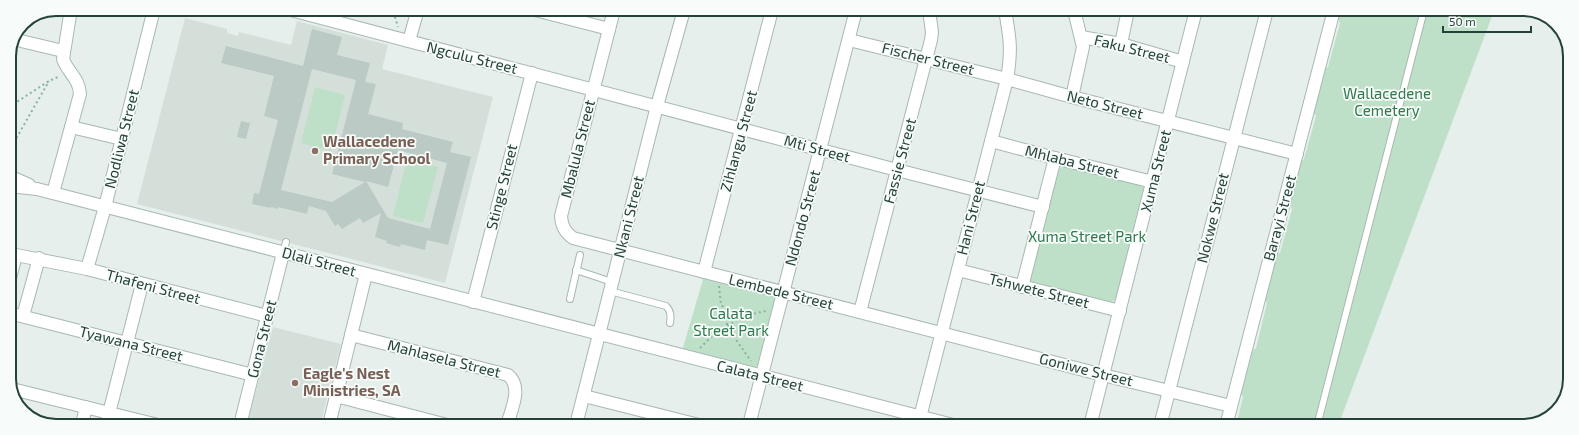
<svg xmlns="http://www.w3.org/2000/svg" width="1579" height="435" viewBox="0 0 1579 435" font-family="'Exo 2',sans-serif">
<rect width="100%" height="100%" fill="#e6efeb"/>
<g fill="#d4dfda">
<polygon points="185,18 227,29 227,33 238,36 239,32 291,45 297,21 388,45 382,69 493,97 445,283 137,204"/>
<polygon points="273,327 341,344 321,422 317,425 308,425 300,422 299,425 247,425"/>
</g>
<g fill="#bfe0c8">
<polygon points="1340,10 1494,11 1338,426 1236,426 1243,397 1241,394 1253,350 1256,348 1267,303 1265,300 1277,255 1280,253 1292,209 1290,206 1300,162 1304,159 1316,116 1314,113 1325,69 1328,67 1340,23 1338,19"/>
<polygon points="315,87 345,95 331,151 301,143"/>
<polygon points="407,159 438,167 423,223 393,216"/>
<polygon points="1062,167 1066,167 1140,185 1145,189 1117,299 1110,303 1031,282 1030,281 1057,171"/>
<polygon points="704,276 773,296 776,301 759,366 753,368 682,351"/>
</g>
<g fill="#bbcac4" fill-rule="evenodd">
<path d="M312,29L342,37L337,55L370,63L365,82L376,84L368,114L403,123L402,129L453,142L450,152L471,157L448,245L427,240L425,250L401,244L400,247L386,243L387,241L375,237L381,213L363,223L360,218L342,229L338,224L335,226L326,211L309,206L307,214L278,207V209L271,207V208L252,204L254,193L259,194L278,120L264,116L274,76L221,63L226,46L303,66ZM312,69L356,80L332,174L365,182L332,202L281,190ZM398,150L447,163L430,229L388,218L366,181L388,187Z"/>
<polygon points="241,121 250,123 246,139 237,137"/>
</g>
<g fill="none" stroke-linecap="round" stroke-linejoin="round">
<defs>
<g id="service">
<polyline points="283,253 286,242"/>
<polyline points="576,270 612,282"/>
<path d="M610,291L666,306C671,311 671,316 670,323"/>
<polyline points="570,299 580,255"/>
<polyline points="1317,426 1424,10"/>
</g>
<g id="minor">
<polyline points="287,9 897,170 1043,207"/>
<polyline points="535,10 609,29"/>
<path d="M614,10L561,216C562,227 565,232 573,238L1103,375L1231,406"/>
<polyline points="1081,37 1121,44 1183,62"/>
<polyline points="849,40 1007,79 1072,97 1297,154"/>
<polyline points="21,41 63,51"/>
<polyline points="409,41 418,9"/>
<polyline points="1121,44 1128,10"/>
<polyline points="1072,97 1083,47 1074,10"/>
<polyline points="71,127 122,139"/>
<polyline points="991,141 1055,158 1153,182"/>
<polyline points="9,176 29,185"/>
<polyline points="9,186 37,189 953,425"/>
<path d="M53,193L80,94C79,78 68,73 63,59L71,9"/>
<polyline points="87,269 105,207 154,9"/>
<polyline points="958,270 1120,311"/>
<polyline points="704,272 772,10"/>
<polyline points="9,282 16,255 87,269 267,316"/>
<polyline points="1022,287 1055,158"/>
<polyline points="473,302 532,73"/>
<polyline points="860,312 931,40 932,32 929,10"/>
<polyline points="9,313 253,375"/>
<polyline points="23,316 39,258"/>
<path d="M351,335L508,375C523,387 511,410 507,425"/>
<polyline points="12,389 158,425"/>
<polyline points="336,396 447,425"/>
<polyline points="584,396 699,425"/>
<polyline points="82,424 86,407"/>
<polyline points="106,425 142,284"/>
<polyline points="240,425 283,253"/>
<polyline points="329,425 366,274"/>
<polyline points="576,425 657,106 684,10"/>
<polyline points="749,425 856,10"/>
<path d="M918,425L1007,79C1012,50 1010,38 1005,10"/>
<polyline points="1090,426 1196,10"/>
<polyline points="1160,426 1267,10"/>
<polyline points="1226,426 1334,10"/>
</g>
</defs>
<use href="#service" stroke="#a8b8b2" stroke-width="8"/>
<use href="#minor" stroke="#a8b8b2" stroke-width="14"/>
<g stroke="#86b3a5" stroke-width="2" stroke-dasharray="2 3" stroke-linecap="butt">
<polyline points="382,9 395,17 398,27"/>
<polyline points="9,107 49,81 60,76"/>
<polyline points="9,151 49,81"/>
<polyline points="719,286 721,305 727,310 727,327 751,361"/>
<polyline points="700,348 711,337 743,316 766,311"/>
</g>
<use href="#service" stroke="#fff" stroke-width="6"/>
<use href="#minor" stroke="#fff" stroke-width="12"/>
</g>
<g fill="#8d6e63" stroke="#f7fbf9" stroke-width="1.5">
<circle cx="315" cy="151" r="4"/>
<circle cx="295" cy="383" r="4"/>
</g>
<g text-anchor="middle" stroke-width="3.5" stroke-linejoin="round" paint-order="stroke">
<g font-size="15" fill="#24423a" stroke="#f7fbf9">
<text transform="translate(1132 49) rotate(14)" y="5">Faku Street</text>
<text transform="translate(472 58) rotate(14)" y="5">Ngculu Street</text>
<text transform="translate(928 59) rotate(14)" y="5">Fischer Street</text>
<text transform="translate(1105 105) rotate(14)" y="5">Neto Street</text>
<text transform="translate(122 139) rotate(-76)" y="5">Nodliwa Street</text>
<text transform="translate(739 141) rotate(-75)" y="5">Zihlangu Street</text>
<text transform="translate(578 149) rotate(-76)" y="5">Mbalula Street</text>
<text transform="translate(817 149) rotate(15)" y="5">Mti Street</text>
<text transform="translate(900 161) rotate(-75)" y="5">Fassie Street</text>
<text transform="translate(1072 162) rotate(14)" y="5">Mhlaba Street</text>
<text transform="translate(1156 171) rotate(-76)" y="5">Xuma Street</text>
<text transform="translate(502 187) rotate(-76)" y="5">Stinge Street</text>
<text transform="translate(629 217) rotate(-76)" y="5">Nkani Street</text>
<text transform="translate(803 218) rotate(-75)" y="5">Ndondo Street</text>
<text transform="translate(971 218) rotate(-76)" y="5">Hani Street</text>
<text transform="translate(1213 218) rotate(-76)" y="5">Nokwe Street</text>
<text transform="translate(1280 218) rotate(-75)" y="5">Barayi Street</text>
<text transform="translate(319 262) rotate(15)" y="5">Dlali Street</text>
<text transform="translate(153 287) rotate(15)" y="5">Thafeni Street</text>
<text transform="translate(1039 291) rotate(14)" y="5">Tshwete Street</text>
<text transform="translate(781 292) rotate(14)" y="5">Lembede Street</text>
<text transform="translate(262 339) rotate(-76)" y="5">Gona Street</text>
<text transform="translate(131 344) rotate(14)" y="5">Tyawana Street</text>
<text transform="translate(444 359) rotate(14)" y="5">Mahlasela Street</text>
<text transform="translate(1086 370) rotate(14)" y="5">Goniwe Street</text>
<text transform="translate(760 376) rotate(14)" y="5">Calata Street</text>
</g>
<g font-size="15" fill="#2d7a4b" stroke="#f7fbf9">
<text x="1387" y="99">Wallacedene<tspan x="1387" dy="17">Cemetery</tspan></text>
<text x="1087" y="242">Xuma Street Park</text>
<text x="731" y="319">Calata<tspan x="731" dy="17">Street Park</tspan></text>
</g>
<g font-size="15" font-weight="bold" fill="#785e54" stroke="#f7fbf9" text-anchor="start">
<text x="323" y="147">Wallacedene<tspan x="323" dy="17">Primary School</tspan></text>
<text x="303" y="379">Eagle's Nest<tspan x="303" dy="17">Ministries, SA</tspan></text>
</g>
</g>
<path d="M0 0H1579V435H0ZM56 16H1523A40 40 0 0 1 1563 56V379A40 40 0 0 1 1523 419H56A40 40 0 0 1 16 379V56A40 40 0 0 1 56 16Z" fill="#f7fbf9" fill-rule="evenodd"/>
<path fill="none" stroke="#24423a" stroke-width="2" d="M56 16H1523A40 40 0 0 1 1563 56V379A40 40 0 0 1 1523 419H56A40 40 0 0 1 16 379V56A40 40 0 0 1 56 16Z"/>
<path d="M1443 26v6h88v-6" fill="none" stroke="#24423a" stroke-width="2"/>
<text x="1449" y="26" font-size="12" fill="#24423a" stroke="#f7fbf9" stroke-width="3" paint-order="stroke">50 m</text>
</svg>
